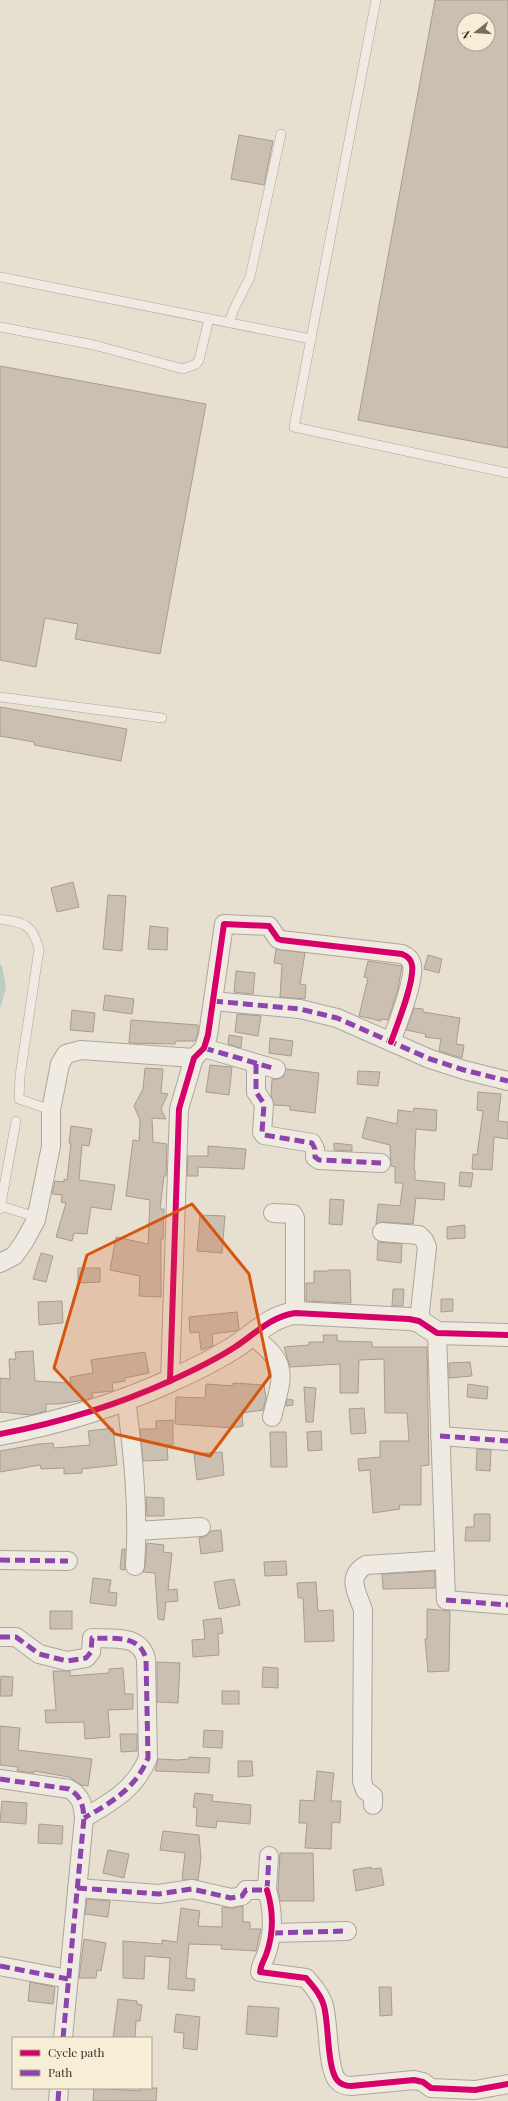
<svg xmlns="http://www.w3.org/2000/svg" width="508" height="2101" viewBox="0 0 508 2101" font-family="'Playfair Display',serif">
<rect width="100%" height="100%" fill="#e7e0d1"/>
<polygon fill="#bcccc2" points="0,964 2,966 6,988 0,1009"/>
<g fill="#cbbfb2" stroke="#a89c90" fill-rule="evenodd">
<path d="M435,0H508V448L358,420ZM464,20H488V44H464Z"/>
<polygon points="239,135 273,141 264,185 231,179"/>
<polygon points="0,366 206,404 160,654 75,639 78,624 45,618 36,667 0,660"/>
<polygon points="0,707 127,729 121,761 34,745 34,742 0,736"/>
<polygon points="73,882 79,907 57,912 51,888"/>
<polygon points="108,895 126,896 122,951 103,949"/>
<polygon points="150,926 168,928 167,950 148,949"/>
<polygon points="276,949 305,953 300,984 306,985 305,999 280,997 282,964 274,963"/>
<polygon points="428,955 442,959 439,973 424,969"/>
<polygon points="368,961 402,966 398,989 388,1020 381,1019 381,1021 359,1016 368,978 364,977"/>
<polygon points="236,971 255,973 253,994 234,992"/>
<polygon points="105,995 134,999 132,1014 103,1010"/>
<polygon points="414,1008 423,1009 423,1012 460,1018 456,1044 464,1045 462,1058 439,1051 441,1039 425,1037 426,1034 406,1030"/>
<polygon points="72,1010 95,1013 93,1032 70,1030"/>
<polygon points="237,1014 261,1016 258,1036 235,1032"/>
<polygon points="131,1020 198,1025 198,1033 195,1041 176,1041 175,1044 129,1043"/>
<polygon points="229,1035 242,1037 241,1048 228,1044"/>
<polygon points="270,1038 293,1041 291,1056 269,1053"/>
<polygon points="210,1065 232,1067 229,1095 206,1092"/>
<polygon points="145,1068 163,1069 161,1093 168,1094 161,1109 166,1119 152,1118 153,1142 167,1144 166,1176 164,1176 160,1209 164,1209 163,1239 161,1239 161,1297 139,1296 140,1276 110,1270 116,1237 148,1244 150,1200 126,1196 133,1140 139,1141 140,1120 134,1106 143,1089"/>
<polygon points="286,1069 319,1073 315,1113 290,1110 290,1106 274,1105 271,1095 272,1079 278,1079 283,1077"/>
<polygon points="358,1071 380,1072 378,1086 357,1084"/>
<polygon points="478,1092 501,1094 498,1121 508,1122 508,1139 494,1137 492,1170 472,1169 473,1154 477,1155 483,1111 477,1110"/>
<polygon points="414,1108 437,1110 436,1131 416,1129 414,1170 415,1170 415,1180 445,1183 444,1200 416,1198 413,1224 383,1222 376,1224 378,1204 400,1206 403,1183 395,1183 395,1167 391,1166 390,1145 362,1138 367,1117 397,1124 398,1110 413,1112"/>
<polygon points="71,1126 92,1129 89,1146 82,1145 79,1180 115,1185 111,1210 91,1207 87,1234 74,1233 72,1241 56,1237 66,1203 61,1202 62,1195 52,1194 55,1181 64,1182 64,1179 67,1180 71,1143 69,1143"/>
<polygon points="334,1143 352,1145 352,1151 334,1150"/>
<polygon points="208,1146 246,1149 244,1169 198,1167 198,1176 187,1176 188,1156 208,1156"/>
<polygon points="460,1172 473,1173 471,1187 459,1186"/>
<polygon points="330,1199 344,1200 342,1225 329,1224"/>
<polygon points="200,1215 225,1216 222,1253 197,1251"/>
<polygon points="465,1225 465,1238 447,1239 447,1227"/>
<polygon points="378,1242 402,1244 401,1263 377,1260"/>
<polygon points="41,1253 53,1256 46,1282 33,1279"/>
<polygon points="78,1268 100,1268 100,1282 78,1283"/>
<polygon points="328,1270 350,1270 351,1303 306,1301 306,1283 314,1283 314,1271 328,1271"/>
<polygon points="393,1289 404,1289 403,1306 392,1306"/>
<polygon points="441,1299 453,1299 453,1311 441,1312"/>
<polygon points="62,1301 63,1323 39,1325 38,1302"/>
<polygon points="237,1312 239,1329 236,1331 212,1334 213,1346 201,1350 199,1332 190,1333 189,1317"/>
<polygon points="323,1335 337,1335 337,1341 372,1342 372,1347 427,1347 429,1465 421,1466 421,1505 399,1505 400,1509 373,1513 370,1470 359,1471 358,1459 380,1457 380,1441 409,1441 407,1413 385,1413 384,1359 359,1360 358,1393 340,1393 340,1364 290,1367 284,1347 309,1345 309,1342 324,1342"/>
<polygon points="33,1351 35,1381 71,1383 70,1377 93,1373 91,1360 145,1352 149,1373 125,1378 125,1381 112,1383 113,1391 92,1393 93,1397 85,1400 59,1404 46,1404 46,1411 31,1415 0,1412 0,1378 10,1379 9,1359 16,1359 15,1352"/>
<polygon points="470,1362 472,1376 449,1378 449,1363"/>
<polygon points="233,1383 264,1385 266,1398 263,1410 242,1413 243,1426 232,1428 175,1424 176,1397 205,1398 206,1384 234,1386"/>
<polygon points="468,1384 488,1387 487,1399 467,1397"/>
<polygon points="304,1387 316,1388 313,1422 306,1422"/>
<polygon points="287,1399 293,1400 293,1405 286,1406"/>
<polygon points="364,1408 366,1433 351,1434 349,1409"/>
<polygon points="173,1420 173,1445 167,1445 168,1460 143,1461 140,1429 156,1429 156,1421"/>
<polygon points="113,1428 117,1465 82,1469 82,1473 64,1474 64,1468 41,1469 40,1465 0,1472 0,1451 39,1444 53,1443 54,1448 90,1445 88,1431"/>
<polygon points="321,1431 322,1450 308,1451 307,1432"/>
<polygon points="270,1432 286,1432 287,1467 271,1467"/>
<polygon points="477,1449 491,1450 490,1471 476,1470"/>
<polygon points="222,1452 224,1475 197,1480 194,1454"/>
<polygon points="146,1497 164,1498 164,1516 147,1516"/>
<polygon points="474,1514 490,1514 490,1541 465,1541 466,1527 474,1527"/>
<polygon points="221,1530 223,1551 201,1554 199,1538 206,1536 211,1531"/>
<polygon points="147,1543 164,1545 163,1552 172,1553 168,1590 177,1589 178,1601 166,1602 164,1620 158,1619 155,1573 143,1572 145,1567"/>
<polygon points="122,1549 125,1549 125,1570 120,1569"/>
<polygon points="286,1561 287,1575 265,1576 264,1562"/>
<polygon points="435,1571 435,1588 383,1589 382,1574"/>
<polygon points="93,1578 111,1580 109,1592 117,1593 116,1606 90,1603"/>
<polygon points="234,1579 240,1605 219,1609 214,1582"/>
<polygon points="316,1582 318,1611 333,1610 334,1641 305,1642 303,1598 298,1598 297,1583"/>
<polygon points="427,1609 450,1611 449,1671 428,1672 425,1639 427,1639"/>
<rect x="50" y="1611" width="22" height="18"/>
<polygon points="221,1618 223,1633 218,1634 219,1655 193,1657 192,1640 205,1639 203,1620"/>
<polygon points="157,1662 180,1663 178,1703 157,1702"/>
<polygon points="263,1667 278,1668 278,1688 262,1687"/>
<polygon points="123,1668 125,1694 133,1694 133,1709 108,1710 110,1737 85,1739 84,1722 46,1723 45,1710 56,1710 53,1671 70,1671 70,1676 109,1673 109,1669"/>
<polygon points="1,1676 13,1677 12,1696 0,1696"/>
<rect x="222" y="1691" width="17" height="13"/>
<polygon points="0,1726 20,1728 18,1750 92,1759 88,1786 81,1785 69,1777 34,1771 34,1773 17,1771 18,1767 0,1765"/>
<polygon points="204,1730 223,1731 222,1748 203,1747"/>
<polygon points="120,1734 137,1734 137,1751 121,1752"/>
<polygon points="189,1757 210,1758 209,1773 155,1771 158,1759 178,1760 189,1759"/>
<polygon points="238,1761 252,1761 253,1776 238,1777"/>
<polygon points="317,1771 334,1773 331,1801 341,1801 340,1823 332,1822 331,1849 305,1848 307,1823 299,1823 300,1800 314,1801"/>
<polygon points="195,1793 213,1795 212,1801 251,1805 250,1824 217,1821 216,1828 196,1826 197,1808 193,1807"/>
<polygon points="2,1801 27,1803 26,1824 0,1822"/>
<polygon points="39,1824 63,1826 62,1844 38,1843"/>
<polygon points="163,1831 199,1835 201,1858 198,1880 182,1879 185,1853 160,1850"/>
<polygon points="108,1850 129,1854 124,1878 103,1873"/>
<polygon points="280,1853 313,1853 314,1901 280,1901 278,1889"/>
<polygon points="371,1867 371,1869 381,1868 384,1885 356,1891 353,1870"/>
<polygon points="87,1899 110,1901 108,1917 85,1914"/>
<polygon points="243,1906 243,1922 250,1922 250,1929 261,1929 256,1951 221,1949 222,1945 189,1944 186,1978 195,1979 194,1991 168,1989 170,1958 145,1956 144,1979 123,1978 123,1941 162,1944 162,1940 177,1942 181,1908 200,1911 198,1926 222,1927 222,1907 233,1908"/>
<polygon points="84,1939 106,1943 101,1971 97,1970 96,1978 79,1978"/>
<polygon points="30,1982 55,1987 53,2004 28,2001"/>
<polygon points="379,1987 391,1987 392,2015 380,2016"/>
<polygon points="118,1999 137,2001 137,2004 142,2005 140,2021 136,2021 135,2038 113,2038"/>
<polygon points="248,2006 279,2008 277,2037 246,2034"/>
<polygon points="176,2014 200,2017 197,2050 183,2048 184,2033 174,2032"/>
<polygon points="94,2088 140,2091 140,2088 157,2088 156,2101 93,2101"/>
</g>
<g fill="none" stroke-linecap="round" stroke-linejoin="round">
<defs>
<g id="service">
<polyline points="376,0 294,427 508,473"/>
<polyline points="0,277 311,339"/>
<polyline points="229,323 234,309 250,277 281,134"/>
<polyline points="0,327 94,345 183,369 196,364 199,360 209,319"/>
<polyline points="0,697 162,718"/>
<path d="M0,919C24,923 32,923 39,949L20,1076L19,1099L51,1110"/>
<polyline points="1,1206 36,1217"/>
<polyline points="0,1209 16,1121"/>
</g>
<g id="minor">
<polyline points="213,1001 300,1009 337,1018 430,1059 464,1070 508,1081"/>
<polyline points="204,1048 276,1069"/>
<polyline points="256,1064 256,1092 264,1104 262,1132 264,1135 312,1143 315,1149 315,1157 319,1160 381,1163"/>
<polyline points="273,1213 293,1214 295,1218 295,1313"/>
<polyline points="382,1232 419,1235 424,1240 427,1247 419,1321"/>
<polyline points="0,1263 14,1256 24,1242 36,1220 51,1146 51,1110 60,1064 66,1054 81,1050 194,1058"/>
<polyline points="437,1333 446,1600 508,1605"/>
<path d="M251,1335C290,1364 283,1374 272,1417"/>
<path d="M170,1381L179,1109L194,1058L204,1048L208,1035L224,924L269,926L278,939L281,940L402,954C407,956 411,959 412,965C415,981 397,1025 391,1042"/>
<path d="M126,1398C133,1454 139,1510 135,1566"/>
<polyline points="440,1436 508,1441"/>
<polyline points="137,1531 201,1527"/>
<polyline points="0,1560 68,1561"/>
<path d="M0,1637H16L39,1654L67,1661L86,1658L91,1652L92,1638C113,1639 140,1634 146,1659L148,1758C135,1789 112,1802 84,1818"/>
<path d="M0,1779L69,1789C81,1796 83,1804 84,1818L63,2038"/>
<path d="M373,1805V1796L365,1790L362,1781L363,1610C358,1594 345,1577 366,1565L444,1560"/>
<polyline points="77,1888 159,1894 192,1889 231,1898 242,1896 246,1890 267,1890 269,1856"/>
<path d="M267,1890C274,1913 274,1933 266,1955C263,1963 261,1963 260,1972L306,1978C313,1986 321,1995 324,2006C329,2025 327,2067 337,2080C341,2085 346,2086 351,2086L414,2080L423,2082L431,2088L475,2090L508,2084"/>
<polyline points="273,1933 347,1931"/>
<polyline points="0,1966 68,1979"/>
<polyline points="58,2101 59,2088"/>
</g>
<path id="tertiary" d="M0,1434C58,1423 117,1405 170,1381C192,1371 215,1360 235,1347C255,1334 270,1317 295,1313L409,1319L419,1321L437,1333L508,1335"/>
</defs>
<use href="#service" stroke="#ada599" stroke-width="10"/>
<use href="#minor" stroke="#ada599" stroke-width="20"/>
<use href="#tertiary" stroke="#ada599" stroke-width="24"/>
<use href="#service" stroke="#efebe3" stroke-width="9"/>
<use href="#minor" stroke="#efebe3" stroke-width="18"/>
<use href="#tertiary" stroke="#efebe3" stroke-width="22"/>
<g stroke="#8e44ad" stroke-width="5" stroke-dasharray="10 5" stroke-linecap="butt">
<polyline points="213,1001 300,1009 337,1018 430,1059 464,1070 508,1081"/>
<polyline points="204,1048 276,1069"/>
<polyline points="256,1064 256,1092 264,1104 262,1132 264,1135 312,1143 315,1149 315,1157 319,1160 381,1163"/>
<polyline points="440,1436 508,1441"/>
<polyline points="0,1560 68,1561"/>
<polyline points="446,1600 508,1605"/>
<path d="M0,1637H16L39,1654L67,1661L86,1658L91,1652L92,1638C113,1639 140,1634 146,1659L148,1758C135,1789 112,1802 84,1818"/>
<path d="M0,1779L69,1789C81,1796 83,1804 84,1818L63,2038"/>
<polyline points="77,1888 159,1894 192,1889 231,1898 242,1896 246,1890 267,1890 269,1856"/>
<polyline points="273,1933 347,1931"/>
<polyline points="0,1966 68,1979"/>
<polyline points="58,2101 59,2088"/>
</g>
<defs>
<g id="cycleway">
<path d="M170,1381L179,1109L194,1058L204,1048L208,1035L224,924L269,926L278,939L281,940L402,954C407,956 411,959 412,965C415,981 397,1025 391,1042"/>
<path d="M0,1434C58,1423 117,1405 170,1381C192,1371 215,1360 235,1347C255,1334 270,1317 295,1313L409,1319L419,1321L437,1333L508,1335"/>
<path d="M267,1890C274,1913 274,1933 266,1955C263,1963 261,1963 260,1972L306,1978C313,1986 321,1995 324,2006C329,2025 327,2067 337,2080C341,2085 346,2086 351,2086L414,2080L423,2082L431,2088L475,2090L508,2084"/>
</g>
</defs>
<use href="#cycleway" stroke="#f7eed8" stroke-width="8"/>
<use href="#cycleway" stroke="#d6006c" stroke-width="6"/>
</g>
<path fill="#d7550e" fill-opacity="0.2" stroke="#d7550e" stroke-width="3" stroke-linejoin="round" d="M192,1204L249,1274L270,1376L210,1456L115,1434L54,1368L87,1255Z"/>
<rect x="12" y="2037" width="140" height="52" fill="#f7eed8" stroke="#ada18e"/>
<rect x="20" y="2050" width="20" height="6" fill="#d6006c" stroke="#ada18e"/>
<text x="48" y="2057" font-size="12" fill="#3d2e20">Cycle path</text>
<rect x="20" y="2070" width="20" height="6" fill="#8e44ad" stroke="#ada18e"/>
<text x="48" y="2077" font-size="12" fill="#3d2e20">Path</text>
<g transform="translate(476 32) rotate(253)"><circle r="19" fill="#f7eed8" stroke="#ada18e"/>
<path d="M0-3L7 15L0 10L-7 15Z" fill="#786c5e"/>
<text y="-6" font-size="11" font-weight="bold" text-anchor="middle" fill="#3d2e20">N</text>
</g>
</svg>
